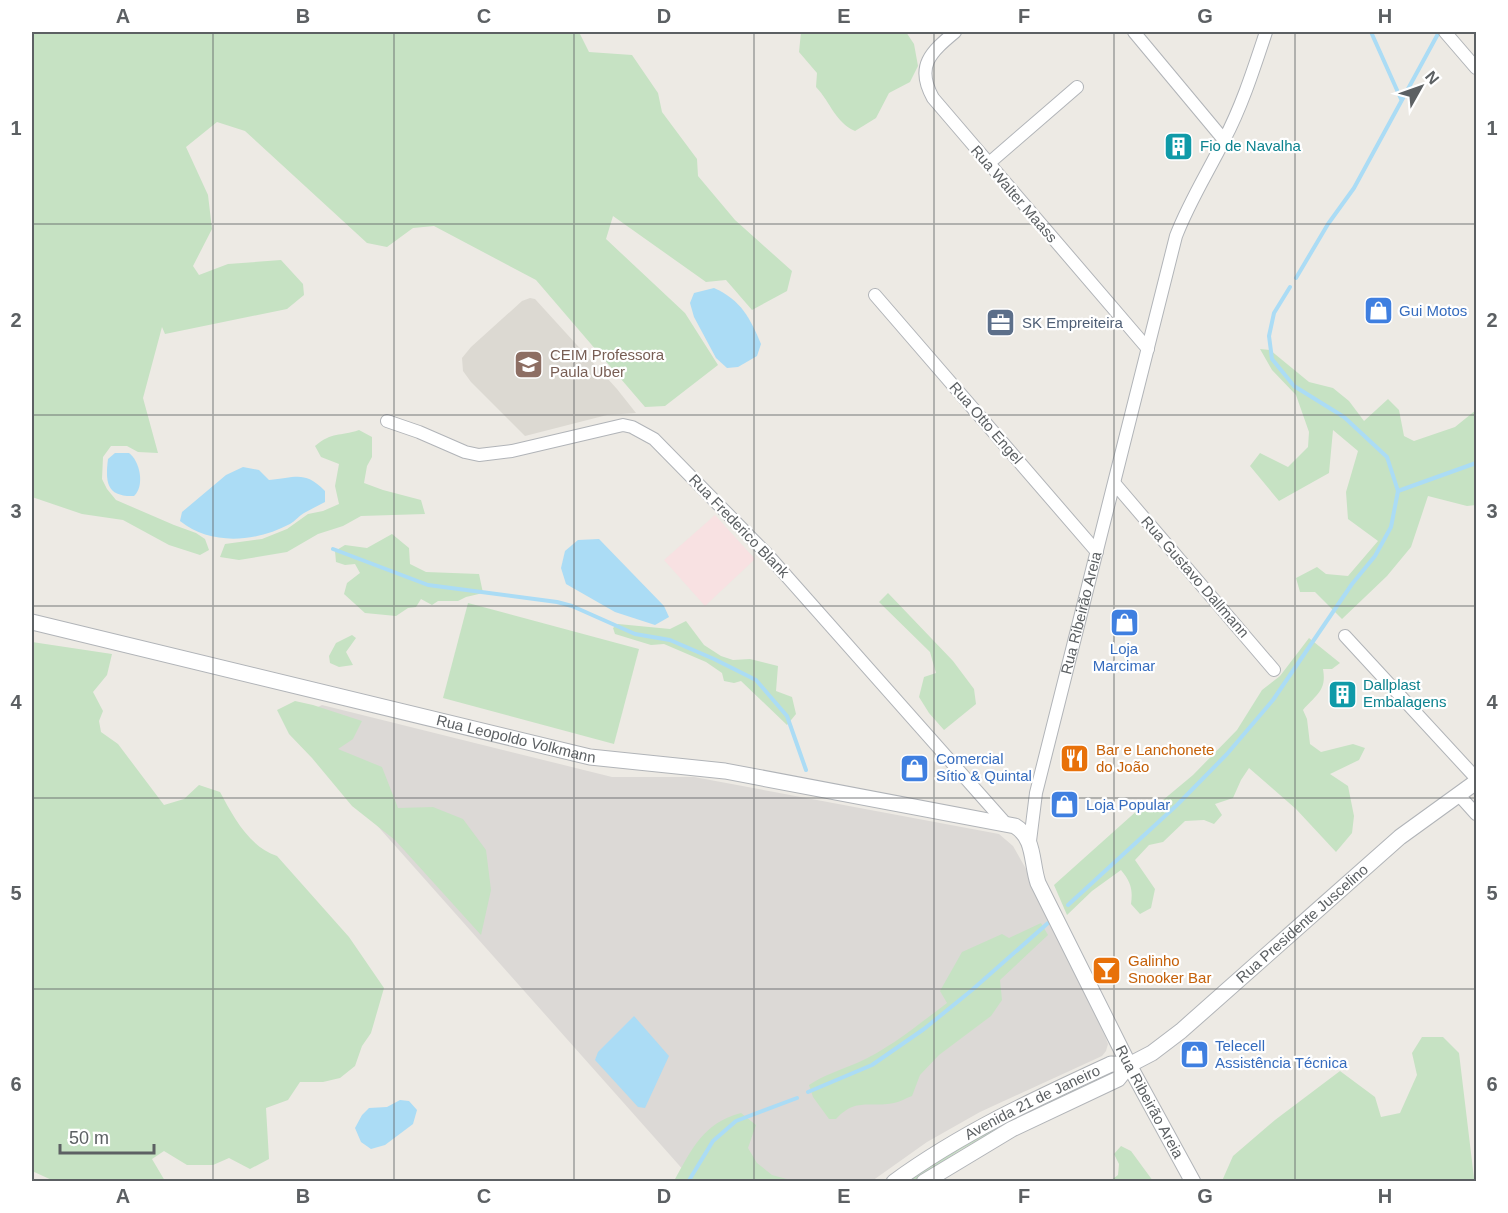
<svg xmlns="http://www.w3.org/2000/svg" width="1508" height="1213" viewBox="0 0 1508 1213" font-family="Arial,sans-serif">
<rect width="100%" height="100%" fill="#edeae4"/>
<polygon fill="#dcd9d6" points="322,705 612,777 694,777 999,834 1013,846 1026,869 1045,912 1105,1036 1108,1044 1106,1051 1102,1056 980,1112 927,1142 872,1181 763,1181 686,1173 286,723"/>
<polygon fill="#dcd9d2" points="530,298 535,299 617,389 636,413 607,415 525,436 471,382 463,371 462,358 471,347 522,301"/>
<polygon fill="#f8e1e2" points="715,515 755,559 705,606 664,560"/>
<g fill="#c6e2c3">
<polygon points="32,32 579,32 589,52 632,55 658,93 662,112 697,159 698,176 735,220 792,271 787,291 752,310 726,280 706,282 613,216 606,239 685,313 718,365 665,406 645,407 536,280 434,226 413,228 387,247 367,243 245,131 217,122 186,147 208,195 212,229 193,266 199,275 228,264 281,260 303,284 304,295 287,309 165,334 162,327 143,398 158,453 138,452 127,446 111,446 103,457 102,479 107,489 116,500 174,525 196,533 205,539 209,550 200,555 169,545 123,520 82,514 32,497"/>
<path d="M801,32H906L914,44L918,66L910,82L889,93L876,118L855,131C835,122 831,103 816,87L817,73L799,52Z"/>
<polygon points="1260,349 1270,350 1309,382 1333,388 1349,401 1364,421 1388,399 1399,410 1404,436 1414,441 1455,427 1476,410 1476,505 1467,506 1428,496 1411,547 1387,576 1342,619 1315,592 1300,592 1296,578 1317,567 1326,574 1348,576 1378,541 1348,519 1346,492 1358,451 1333,430 1329,473 1279,501 1250,466 1260,453 1288,467 1308,447 1309,432 1296,395 1272,370"/>
<path d="M359,430L372,437V457L367,466L364,483L383,490L421,500L425,514L361,516L343,526L318,534L287,552L239,560L220,557L225,544L262,539L287,529L308,514L323,511L339,504L335,486L339,464L321,457L315,446C333,431 339,437 359,430Z"/>
<polygon points="392,534 409,548 410,564 426,572 479,574 483,593 466,597 458,601 438,601 432,605 421,599 416,607 408,608 396,616 365,613 344,594 347,583 360,573 355,564 345,565 336,562 335,551 345,545 367,548"/>
<polygon points="888,593 953,661 974,689 976,704 944,730 929,713 919,697 924,677 936,673 930,652 879,602"/>
<polygon points="468,603 639,649 614,744 443,698"/>
<polygon points="686,621 704,645 721,656 733,660 750,659 778,666 776,691 792,697 796,714 787,725 741,681 734,683 724,681 722,673 706,662 664,644 651,645 615,634 613,628 618,624 670,629"/>
<polygon points="352,635 356,638 346,652 353,665 339,667 330,663 329,656 336,643"/>
<path d="M1309,638L1340,663L1332,669H1323C1327,691 1316,695 1303,710L1307,719L1310,744L1321,752L1353,744L1365,748L1359,760L1330,774L1348,786L1354,816L1352,833L1336,852L1296,809L1249,768L1241,780L1233,798L1215,804L1222,815L1214,824L1204,820L1185,821L1163,842L1149,845L1135,860L1155,889L1151,908L1140,914L1131,904C1133,890 1131,882 1121,870L1092,891L1067,915L1054,885L1140,808L1157,805L1193,775L1237,730L1262,690L1280,676Z"/>
<path d="M32,642L112,654L107,675L93,692L103,711L99,721L101,732L118,744L164,805L184,799L199,785L220,792C233,816 249,847 277,856L349,937L384,988L371,1033L362,1046L355,1066L340,1078L323,1082H300L288,1100L266,1108L269,1159L250,1169L229,1158L213,1165H187L164,1151L152,1159L165,1181H54L32,1171Z"/>
<polygon points="295,701 313,705 362,721 353,739 338,749 382,767 398,808 433,807 463,819 486,850 491,890 481,935 395,840 352,806 312,758 289,734 277,710"/>
<path d="M1041,923L1048,935L1000,980L1002,1000L991,1016L939,1055L920,1075L912,1096C906,1098 900,1102 894,1103C870,1108 856,1097 836,1119H829L813,1097L809,1085C824,1075 840,1070 857,1063C889,1049 919,1024 947,1003L940,991L962,952L1002,934L1009,938Z"/>
<polygon points="1422,1037 1443,1037 1459,1053 1474,1178 1476,1181 1222,1181 1233,1156 1275,1120 1340,1071 1375,1097 1381,1117 1400,1113 1417,1075 1412,1053"/>
<polygon points="1109,1071 1111,1076 1007,1124 960,1150 913,1181 904,1182 957,1145"/>
<path d="M741,1113L756,1125L748,1148L757,1163L772,1175L794,1181H674C692,1149 703,1123 741,1113Z"/>
<polygon points="1121,1146 1131,1151 1153,1181 1110,1181 1118,1175 1119,1164 1114,1154"/>
</g>
<g fill="#abdcf5">
<path d="M714,288C741,300 750,318 761,344L757,356L738,367L727,368L716,358L694,317L690,303L694,293Z"/>
<path d="M115,453H129C140,461 145,486 134,496C107,497 105,483 108,459Z"/>
<path d="M243,467L259,470L269,480C296,478 304,470 325,491V502C318,506 311,509 304,513C299,516 295,521 290,524C256,542 211,546 180,521L182,512L226,475Z"/>
<polygon points="599,539 664,606 669,617 655,625 615,612 566,584 561,568 565,551 578,540"/>
<polygon points="634,1016 669,1056 645,1108 638,1107 595,1060 598,1052"/>
<polygon points="400,1100 409,1101 417,1110 413,1124 385,1145 371,1149 361,1142 355,1128 362,1115 369,1108 387,1107"/>
</g>
<g fill="none" stroke-linecap="round" stroke-linejoin="round">
<g stroke="#abdcf5" stroke-width="4">
<polyline points="1371,32 1401,99"/>
<polyline points="1296,278 1328,224 1354,188 1439,32"/>
<polyline points="1398,491 1476,463"/>
<polyline points="333,549 428,585 557,602 572,606 635,634 670,640 714,659 756,680 787,716 806,770"/>
<polyline points="1068,905 1177,805 1227,754 1273,700 1352,584 1375,556 1391,527 1398,491 1387,457 1344,417 1294,386 1272,359 1269,336 1274,313 1290,287"/>
<polyline points="808,1092 872,1065 924,1029 972,990 1048,923"/>
<polyline points="688,1182 713,1141 736,1121 797,1098"/>
</g>
<defs>
<g id="minor">
<path d="M955,32C931,52 915,66 933,98L1148,349"/>
<polyline points="1134,32 1224,140"/>
<polyline points="1445,32 1476,68"/>
<polyline points="988,164 1077,87"/>
<polyline points="875,295 1097,552"/>
<polyline points="387,421 419,432 465,452 479,455 512,451 623,425 632,427 654,439 766,553 1007,825"/>
<polyline points="1115,484 1274,670"/>
<polyline points="1345,636 1476,778"/>
<polyline points="1458,794 1476,814"/>
<path id="s1" d="M1030,841L1036,793L1176,236C1189,202 1208,172 1224,140C1242,106 1254,68 1266,32"/>
</g>
<g id="tertiary">
<path id="s2" d="M32,622L590,757L725,771L1015,826C1035,838 1031,862 1038,883L1129,1065L1193,1182"/>
<path id="s3" d="M894,1182C961,1133 1035,1099 1111,1064L1129,1065"/>
<path id="s4" d="M924,1182L1012,1129L1118,1079L1129,1065L1152,1053L1181,1031L1400,837L1476,782"/>
</g>
</defs>
<use href="#minor" stroke="#b1b4b8" stroke-width="14"/>
<use href="#tertiary" stroke="#b1b4b8" stroke-width="17"/>
<use href="#minor" stroke="#fff" stroke-width="12"/>
<use href="#tertiary" stroke="#fff" stroke-width="15"/>
</g>
<path fill="none" stroke="#5c6063" stroke-width="1.5" stroke-opacity="0.55" d="M213,32V1182M394,32V1182M574,32V1182M754,32V1182M934,32V1182M1114,32V1182M1295,32V1182M32,224H1476M32,415H1476M32,606H1476M32,798H1476M32,989H1476"/>
<defs>
<symbol id="building-square" viewBox="-11 -11 22 22"><rect x="-9" y="-9" width="18" height="18" rx="4" fill="#0f9aa8" stroke="#fff"/><path d="M-4-6H4V6H1V3H-1V6H-4ZM-2.5-4.3h1.7v1.8h-1.7ZM.8-4.3h1.7v1.8H.8ZM-2.5-1h1.7V.8h-1.7ZM.8-1h1.7V.8H.8Z" fill="#fff"/></symbol>
<symbol id="shop-square" viewBox="-11 -11 22 22"><rect x="-9" y="-9" width="18" height="18" rx="4" fill="#3f7fe0" stroke="#fff"/><path d="M-5-2.5h2.3a2.7 3.5 0 0 1 5.4 0H5L5.5 6h-11ZM-1.5-2.5h3a1.5 2.3 0 0 0-3 0Z" fill="#fff"/></symbol>
<symbol id="office-square" viewBox="-11 -11 22 22"><rect x="-9" y="-9" width="18" height="18" rx="4" fill="#5c6f8a" stroke="#fff"/><path d="M-6-3h4V-5.5h4V-3h4V5H-6ZM-1-4.5V-3h2v-1.5ZM-6 0V1H6V0Z" fill="#fff"/></symbol>
<symbol id="school-square" viewBox="-11 -11 22 22"><rect x="-9" y="-9" width="18" height="18" rx="4" fill="#8d6e63" stroke="#fff"/><path d="M0-5L7-2L0 1L-7-2ZM-4 1L0 2.5L4 1V4Q0 6-4 4Z" fill="#fff"/></symbol>
<symbol id="restaurant-square" viewBox="-11 -11 22 22"><rect x="-9" y="-9" width="18" height="18" rx="4" fill="#e8710a" stroke="#fff"/><path d="M-5-6h1v4h1v-4h1v4h1v-4h1v5L-1.5 .5V6h-2V.5L-5-1ZM5-6V6H3V1.5H1.5Q1.5-4 5-6Z" fill="#fff"/></symbol>
<symbol id="bar-square" viewBox="-11 -11 22 22"><rect x="-9" y="-9" width="18" height="18" rx="4" fill="#e8710a" stroke="#fff"/><path d="M-6-5H6L.8 .8V4.5H3.5V6h-7V4.5H-.8V.8Z" fill="#fff"/></symbol>
</defs>
<g fill-rule="evenodd">
<use href="#building-square" x="1162" y="130" width="33" height="33"/>
<use href="#shop-square" x="1362" y="294" width="33" height="33"/>
<use href="#office-square" x="984" y="306" width="33" height="33"/>
<use href="#school-square" x="512" y="348" width="33" height="33"/>
<use href="#shop-square" x="1108" y="606" width="33" height="33"/>
<use href="#building-square" x="1326" y="678" width="33" height="33"/>
<use href="#restaurant-square" x="1058" y="742" width="33" height="33"/>
<use href="#shop-square" x="898" y="752" width="33" height="33"/>
<use href="#shop-square" x="1048" y="788" width="33" height="33"/>
<use href="#bar-square" x="1090" y="954" width="33" height="33"/>
<use href="#shop-square" x="1178" y="1038" width="33" height="33"/>
</g>
<g text-anchor="middle" stroke-width="4.5" stroke-linejoin="round" paint-order="stroke">
<g font-size="15" fill="#0d838f" stroke="#fff" text-anchor="start">
<text x="1200" y="151">Fio de Navalha</text>
<text x="1363" y="690">Dallplast<tspan x="1363" dy="17">Embalagens</tspan></text>
</g>
<g font-size="15" fill="#5c6063" stroke="#fff">
<text transform="translate(1014 194) rotate(49)" y="5">Rua Walter Maass</text>
<text transform="translate(986 423) rotate(49)" y="5">Rua Otto Engel</text>
<text transform="translate(739 526) rotate(46)" y="5">Rua Frederico Blank</text>
<text transform="translate(1195 577) rotate(49)" y="5">Rua Gustavo Dallmann</text>
<text dy="5" stroke="none"><textPath href="#s1" startOffset="234">Rua Ribeirão Areia</textPath></text>
<text dy="5" stroke="none"><textPath href="#s2" startOffset="498">Rua Leopoldo Volkmann</textPath></text>
<text dy="5" stroke="none"><textPath href="#s4" startOffset="462">Rua Presidente Juscelino</textPath></text>
<text dy="5" stroke="none"><textPath href="#s3" startOffset="160">Avenida 21 de Janeiro</textPath></text>
<text dy="5" stroke="none"><textPath href="#s2" startOffset="1314">Rua Ribeirão Areia</textPath></text>
</g>
<g font-size="15" fill="#366cbe" stroke="#fff" text-anchor="start">
<text x="1399" y="316">Gui Motos</text>
<text x="1124" y="654" text-anchor="middle">Loja<tspan x="1124" dy="17">Marcimar</tspan></text>
<text x="936" y="764">Comercial<tspan x="936" dy="17">Sítio &amp; Quintal</tspan></text>
<text x="1086" y="810">Loja Popular</text>
<text x="1215" y="1051">Telecell<tspan x="1215" dy="17">Assistência Técnica</tspan></text>
</g>
<g font-size="15" fill="#4e5e75" stroke="#fff" text-anchor="start">
<text x="1022" y="328">SK Empreiteira</text>
</g>
<g font-size="15" fill="#785e54" stroke="#fff" text-anchor="start">
<text x="550" y="360">CEIM Professora<tspan x="550" dy="17">Paula Uber</tspan></text>
</g>
<g font-size="15" fill="#c56008" stroke="#fff" text-anchor="start">
<text x="1096" y="755">Bar e Lanchonete<tspan x="1096" dy="17">do João</tspan></text>
<text x="1128" y="966">Galinho<tspan x="1128" dy="17">Snooker Bar</tspan></text>
</g>
</g>
<rect width="1508" height="1213" fill="none" stroke="#ffffff" stroke-width="66"/>
<g transform="translate(1421 87) rotate(50)" stroke="#ffffff" stroke-width="4.5" paint-order="stroke">
<path d="M0-4.5L10 22L0 15L-10 22Z" fill="#5c6063"/>
<text y="-9" font-size="16" font-weight="bold" text-anchor="middle" fill="#5c6063">N</text>
</g>
<path d="M60 1144v9h94v-9" fill="none" stroke="#5c6063" stroke-width="3"/>
<text x="69" y="1144" font-size="18" fill="#5c6063" stroke="#ffffff" stroke-width="4.5" paint-order="stroke">50 m</text>
<rect x="33" y="33" width="1442" height="1147" fill="none" stroke="#5c6063" stroke-width="2"/>
<g font-size="20" text-anchor="middle" font-weight="bold" fill="#5c6063">
<text x="123" y="23">A</text>
<text x="303" y="23">B</text>
<text x="484" y="23">C</text>
<text x="664" y="23">D</text>
<text x="844" y="23">E</text>
<text x="1024" y="23">F</text>
<text x="1205" y="23">G</text>
<text x="1385" y="23">H</text>
<text x="16" y="135">1</text>
<text x="1492" y="135">1</text>
<text x="16" y="327">2</text>
<text x="1492" y="327">2</text>
<text x="16" y="518">3</text>
<text x="1492" y="518">3</text>
<text x="16" y="709">4</text>
<text x="1492" y="709">4</text>
<text x="16" y="900">5</text>
<text x="1492" y="900">5</text>
<text x="16" y="1091">6</text>
<text x="1492" y="1091">6</text>
<text x="123" y="1203">A</text>
<text x="303" y="1203">B</text>
<text x="484" y="1203">C</text>
<text x="664" y="1203">D</text>
<text x="844" y="1203">E</text>
<text x="1024" y="1203">F</text>
<text x="1205" y="1203">G</text>
<text x="1385" y="1203">H</text>
</g>
</svg>
